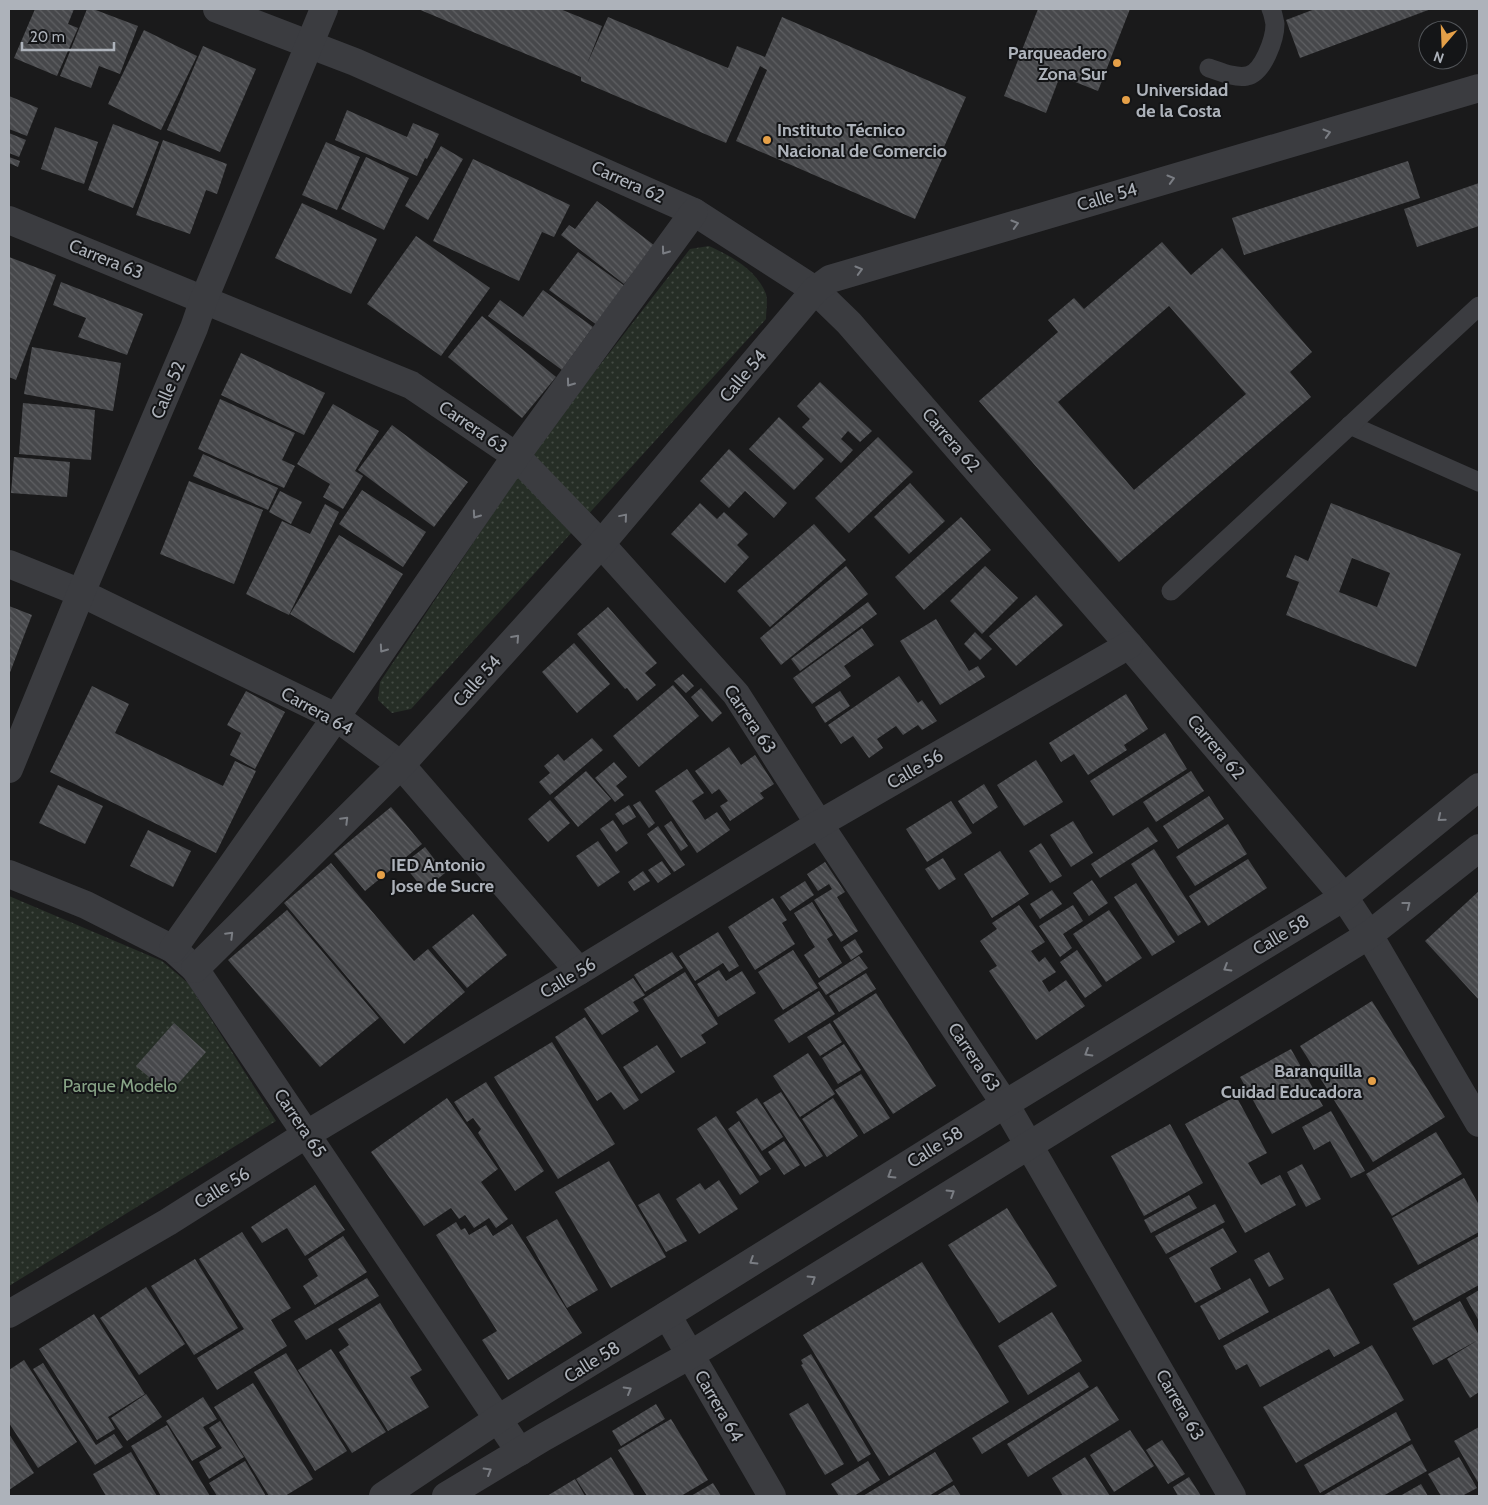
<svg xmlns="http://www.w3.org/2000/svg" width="1488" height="1505" viewBox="0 0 1488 1505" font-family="Cabin,sans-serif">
<defs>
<pattern id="park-dots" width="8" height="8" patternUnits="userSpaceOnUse" patternTransform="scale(1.25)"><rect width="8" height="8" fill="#262e26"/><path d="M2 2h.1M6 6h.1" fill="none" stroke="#434a43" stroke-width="1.8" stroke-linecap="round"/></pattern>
<pattern id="building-back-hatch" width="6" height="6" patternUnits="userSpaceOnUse" patternTransform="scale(1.25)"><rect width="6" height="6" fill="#47484b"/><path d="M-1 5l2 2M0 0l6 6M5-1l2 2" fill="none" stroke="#5f6063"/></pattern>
</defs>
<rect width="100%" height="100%" fill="#1a1a1b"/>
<g fill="url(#park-dots)">
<path d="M709,246C731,256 757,270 766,294C768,301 766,311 766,319L411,709L392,713L378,700L380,682L544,437L690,249Z"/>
<polygon points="9,896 162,961 188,983 276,1121 9,1286"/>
</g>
<g fill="url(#building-back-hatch)" fill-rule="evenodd">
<polygon points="35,9 74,9 68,24 78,28 57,76 14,58"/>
<polygon points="87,9 93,9 138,26 120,74 99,66 91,88 60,76"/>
<polygon points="418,9 560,9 602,26 587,64 608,17 728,68 737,46 765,57 782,17 966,97 944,147 947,148 915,219 736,141 767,70 760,66 726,143 581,81 581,77"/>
<polygon points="1038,9 1130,9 1098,91 1060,76 1046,113 1004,96"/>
<polygon points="1315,9 1431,9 1300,58 1286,20"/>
<polygon points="144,30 197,56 161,130 108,104"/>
<polygon points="203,46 256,69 220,152 167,130"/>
<polygon points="9,96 38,108 27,136 9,129"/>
<polygon points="347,110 407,137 413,123 439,134 427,159 425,158 417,176 335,140"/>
<polygon points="113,124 159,142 133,208 88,190"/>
<polygon points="55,127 98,142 84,184 41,169"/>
<polygon points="9,133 26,140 19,157 9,153"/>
<polygon points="163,140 227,164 217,194 206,190 190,234 136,215"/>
<polygon points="326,142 360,157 337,210 302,195"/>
<polygon points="441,146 463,159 428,220 405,206"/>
<polygon points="9,157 20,161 18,167 9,163"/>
<polygon points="366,157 409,178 384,230 341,209"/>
<polygon points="473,159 570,205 554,237 542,232 519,281 433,241"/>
<polygon points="1408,161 1420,198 1244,255 1232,218"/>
<polygon points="1479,183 1479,226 1417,247 1404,209"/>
<polygon points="597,201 655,246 624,284 561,235 569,225 575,229"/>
<polygon points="302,203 377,239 351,294 275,258"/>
<polygon points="416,236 490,288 441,356 367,304"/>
<path d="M1162,242L1191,275L1222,248L1312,352L1290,372L1311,397L1119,562L979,401L1058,332L1048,320L1074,298L1084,309ZM1169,306L1246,394L1134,490L1058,402Z"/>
<polygon points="578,252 626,287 597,325 549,290"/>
<polygon points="9,257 56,275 16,380 9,377"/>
<polygon points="61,282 143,314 127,355 78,337 86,318 53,305"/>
<polygon points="543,290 593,327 562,370 488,316 500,300 523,317"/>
<polygon points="482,316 556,377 522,418 448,357"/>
<polygon points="32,347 121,363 113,411 24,394"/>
<polygon points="241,353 325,393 304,435 221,395"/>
<polygon points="820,382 872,431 860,442 848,431 841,439 853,450 841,463 802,427 810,419 797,406"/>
<polygon points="220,399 295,433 282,460 295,466 284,488 198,449"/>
<polygon points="23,403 95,410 91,460 19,454"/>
<polygon points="333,404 379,431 355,471 363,476 343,509 323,497 330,484 297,464"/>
<polygon points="779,417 824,459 794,490 749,449"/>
<polygon points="392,425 468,482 434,527 358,470"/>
<polygon points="878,437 913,472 849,533 815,498"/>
<polygon points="729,449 787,503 774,518 745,491 729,508 700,481"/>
<polygon points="203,454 278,488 268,510 193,476"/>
<polygon points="14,457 70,462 67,497 11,493"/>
<polygon points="189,481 263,510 234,584 160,554"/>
<polygon points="910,483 945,521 909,554 874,517"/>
<polygon points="362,490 426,532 403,567 339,524"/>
<polygon points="280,491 302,502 291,524 269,512"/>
<polygon points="700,503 717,519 724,512 748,534 737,545 749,557 725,583 671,534"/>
<path d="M1331,503L1461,554L1416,667L1286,615L1299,582L1286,577L1295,555L1308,561ZM1352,558L1390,573L1377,607L1339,592Z"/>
<polygon points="325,504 339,512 289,615 246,594 282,521 310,534"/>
<polygon points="961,517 991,550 924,610 895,577"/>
<polygon points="814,524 846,560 770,627 737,591"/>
<polygon points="339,535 403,574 354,653 290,614"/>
<polygon points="846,566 868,594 781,665 760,638"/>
<polygon points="985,566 1018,598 982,634 950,601"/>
<polygon points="1036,595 1063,625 1016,666 989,636"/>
<polygon points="868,602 877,614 800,671 791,659"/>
<polygon points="9,606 32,615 9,675"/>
<polygon points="608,607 657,663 645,673 656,685 637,701 627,688 625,689 577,634"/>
<polygon points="936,619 969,671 978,666 985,677 940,705 900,641"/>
<polygon points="862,628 874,645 844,666 851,676 812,704 793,678"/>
<polygon points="975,632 992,649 980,660 964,644"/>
<polygon points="574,643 610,684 577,713 542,672"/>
<polygon points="683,674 694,686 686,693 674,681"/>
<polygon points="899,676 918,703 922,700 937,721 922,730 918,725 903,735 896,726 877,739 883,748 869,758 853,736 841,744 828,725"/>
<polygon points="673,685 699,716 639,767 613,736"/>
<polygon points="92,686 129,704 115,733 223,786 235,761 256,771 216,853 50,772"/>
<polygon points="701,688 722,713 712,722 691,697"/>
<polygon points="246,691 285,712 255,769 230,755 241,733 227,725"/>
<polygon points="840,691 850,706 825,723 815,707"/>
<polygon points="1126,694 1148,729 1124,745 1127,750 1088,775 1074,754 1061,762 1049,743"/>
<polygon points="1165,733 1187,769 1113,816 1090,781"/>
<polygon points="592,738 603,750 550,795 539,782 550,773 544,766 558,754 564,761"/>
<polygon points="729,747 741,765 755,755 774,784 760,793 764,798 730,821 720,806 728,801 719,789 712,794 695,771"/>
<polygon points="1036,760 1063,802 1024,826 997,785"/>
<polygon points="614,762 627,777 616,786 624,795 615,802 595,778"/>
<polygon points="687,769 704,793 692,801 705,820 717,812 730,830 697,853 655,791"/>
<polygon points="586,771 611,799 578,827 554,798"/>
<polygon points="1191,771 1204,791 1156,822 1143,802"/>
<polygon points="984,784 998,807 973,824 958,801"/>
<polygon points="58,785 103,806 85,844 39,823"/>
<polygon points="1209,796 1224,819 1178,849 1163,826"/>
<polygon points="550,800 570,823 548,842 528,819"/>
<polygon points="640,801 655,823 649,828 633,805"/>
<polygon points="951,801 972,833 927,862 906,829"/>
<polygon points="629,805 636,817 623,825 615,814"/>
<polygon points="391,807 422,844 365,891 334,854"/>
<polygon points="613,820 628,843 616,852 600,829"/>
<polygon points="671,821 688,846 681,851 664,826"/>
<polygon points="1073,821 1093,853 1071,867 1050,835"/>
<polygon points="1228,824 1247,854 1195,886 1176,857"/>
<polygon points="658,826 685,865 674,872 647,834"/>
<polygon points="1148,827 1158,841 1100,878 1091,864"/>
<polygon points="148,830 191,851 173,887 130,866"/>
<polygon points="598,841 620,872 598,887 576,856"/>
<polygon points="1041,843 1062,876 1050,883 1029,851"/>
<polygon points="425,847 445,873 424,890 403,864"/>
<polygon points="1154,849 1201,922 1178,936 1131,864"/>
<polygon points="1000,851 1029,894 992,918 964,874"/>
<polygon points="943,858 956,879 939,890 925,869"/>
<polygon points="1248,859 1267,888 1208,926 1189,896"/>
<polygon points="662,861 671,874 658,883 648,870"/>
<polygon points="825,862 845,892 837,897 858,931 841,942 814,900 832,889 829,884 818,891 807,874"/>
<polygon points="331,863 414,961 428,949 465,992 404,1044 284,903"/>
<polygon points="643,871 650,881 634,891 628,882"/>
<polygon points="1092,880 1108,903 1089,916 1073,893"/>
<polygon points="805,881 814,895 790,911 780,897"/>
<polygon points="1136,883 1175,942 1152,956 1114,897"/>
<polygon points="1052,890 1062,904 1040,919 1030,904"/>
<polygon points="1479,891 1479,1000 1425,941"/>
<polygon points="773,898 787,920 782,923 795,944 755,970 728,927"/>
<polygon points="812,902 833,935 827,939 842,963 819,978 804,955 815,947 794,913"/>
<polygon points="1019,905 1045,942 1031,951 1039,962 1045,957 1056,972 1042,981 1049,992 1066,980 1085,1006 1036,1040 989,971 997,966 980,941 997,929 992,923"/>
<polygon points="1073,905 1083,921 1063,934 1072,948 1060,957 1039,926"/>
<polygon points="287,910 379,1018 320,1067 228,960"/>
<polygon points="1109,910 1142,958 1106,982 1073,934"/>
<polygon points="473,914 507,955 467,988 432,947"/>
<polygon points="718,932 739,966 729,972 723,963 695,981 679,956"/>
<polygon points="855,939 863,952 851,960 843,947"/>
<polygon points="793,950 818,988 783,1010 758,972"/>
<polygon points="1077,950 1102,986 1085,998 1060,962"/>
<polygon points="672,952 683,968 645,992 634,975"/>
<polygon points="859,956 868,968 826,995 818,983"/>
<polygon points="719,970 726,981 742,971 756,993 718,1017 697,984"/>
<polygon points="685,972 718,1024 701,1035 706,1043 681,1058 643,999"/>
<polygon points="866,973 876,989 839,1012 829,996"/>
<polygon points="633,978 645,995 633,1002 639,1011 602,1035 584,1009"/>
<polygon points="819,991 835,1014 789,1043 774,1020"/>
<polygon points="876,993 936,1086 893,1114 833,1021"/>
<polygon points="1372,1001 1445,1117 1373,1162 1300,1046"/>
<polygon points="585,1017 639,1100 624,1110 611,1092 597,1101 555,1037"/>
<polygon points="174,1023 206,1052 169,1094 136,1066"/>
<polygon points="830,1023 842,1042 820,1056 807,1037"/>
<polygon points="552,1042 615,1144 558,1179 494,1077"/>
<polygon points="844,1044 861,1070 838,1084 822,1058"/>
<polygon points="657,1045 675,1072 641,1094 623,1067"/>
<polygon points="1291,1049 1323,1106 1272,1134 1240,1077"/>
<polygon points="808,1053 835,1094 800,1117 773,1076"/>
<polygon points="861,1074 890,1118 864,1134 835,1090"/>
<polygon points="486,1082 544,1171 515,1191 478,1133 481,1129 473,1118 467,1122 454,1102"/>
<polygon points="781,1092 823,1156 805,1167 763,1103"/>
<polygon points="1236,1096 1267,1153 1248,1163 1261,1185 1280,1175 1296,1205 1245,1233 1185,1124"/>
<polygon points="447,1098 498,1169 481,1182 508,1219 496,1228 489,1218 474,1228 465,1215 459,1219 451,1208 424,1226 371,1152"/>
<polygon points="757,1098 783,1137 762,1151 736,1112"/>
<polygon points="833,1098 858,1136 827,1157 802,1119"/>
<polygon points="1331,1111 1365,1171 1351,1178 1330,1141 1314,1150 1302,1127"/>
<polygon points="716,1116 759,1182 740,1195 697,1129"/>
<polygon points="739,1121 771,1169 760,1176 728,1129"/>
<polygon points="1170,1124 1203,1183 1144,1216 1111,1156"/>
<polygon points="1436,1132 1462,1174 1392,1216 1366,1174"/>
<polygon points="784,1141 800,1165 784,1175 768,1152"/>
<polygon points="609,1161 666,1257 611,1288 555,1192"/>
<polygon points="1302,1164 1321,1199 1306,1207 1287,1172"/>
<polygon points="1464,1178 1479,1205 1479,1232 1418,1265 1392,1218"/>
<polygon points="719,1180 738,1209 699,1234 676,1199 700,1183 705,1190"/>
<polygon points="315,1185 345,1230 305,1256 287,1228 262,1243 251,1227"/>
<polygon points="659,1193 687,1241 666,1252 638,1205"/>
<polygon points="1189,1195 1197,1208 1151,1233 1144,1220"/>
<polygon points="1215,1204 1225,1222 1166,1254 1155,1236"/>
<polygon points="1007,1208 1057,1286 999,1323 948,1245"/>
<polygon points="557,1219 598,1290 567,1308 526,1237"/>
<polygon points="456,1222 461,1230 465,1228 469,1235 486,1225 493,1236 512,1224 582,1333 508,1380 482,1340 497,1331 436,1235"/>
<polygon points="1223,1228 1237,1252 1210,1268 1221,1289 1195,1303 1169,1258"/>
<polygon points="242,1232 291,1308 271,1320 287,1346 217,1390 197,1358 244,1329 199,1259"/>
<polygon points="343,1236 367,1272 315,1305 303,1286 318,1276 308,1259"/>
<polygon points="1479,1236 1479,1285 1414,1321 1393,1284"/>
<polygon points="1269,1252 1284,1279 1269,1287 1254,1260"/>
<polygon points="195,1259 238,1328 194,1355 151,1286"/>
<polygon points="922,1262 1009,1402 889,1476 803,1335"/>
<polygon points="367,1278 379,1296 306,1340 294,1321"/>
<polygon points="1250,1278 1269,1312 1219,1340 1200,1306"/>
<polygon points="146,1287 185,1344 139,1375 100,1318"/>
<polygon points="1329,1288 1360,1343 1334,1357 1329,1349 1260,1387 1247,1364 1236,1370 1223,1346"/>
<polygon points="1479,1290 1479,1321 1466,1298"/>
<polygon points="1460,1301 1479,1335 1479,1392 1470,1398 1447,1359 1478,1340 1433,1365 1412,1328"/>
<polygon points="380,1303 422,1370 410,1377 429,1407 388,1431 339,1352 349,1345 338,1329"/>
<polygon points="1052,1312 1082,1361 1028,1395 998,1346"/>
<polygon points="94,1314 145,1394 108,1417 115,1429 97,1440 39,1349"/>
<polygon points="1372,1345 1404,1400 1296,1463 1263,1407"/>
<polygon points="331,1349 386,1432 352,1453 298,1370"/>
<polygon points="286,1353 347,1451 315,1471 254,1372"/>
<polygon points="811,1354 871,1454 858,1462 801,1365 803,1364 801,1360"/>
<polygon points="24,1360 77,1442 38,1468 9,1423 9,1370"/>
<polygon points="43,1363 96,1445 114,1434 123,1447 95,1465 33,1369"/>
<polygon points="1079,1372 1089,1387 982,1454 972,1438"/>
<polygon points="253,1383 313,1479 285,1496 269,1496 214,1407"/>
<polygon points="1097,1386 1119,1420 1028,1477 1007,1444"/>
<polygon points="146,1394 162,1417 127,1441 111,1418"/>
<polygon points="203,1397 217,1419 203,1427 216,1447 192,1461 166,1421"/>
<polygon points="808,1403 844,1464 825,1475 789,1414"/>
<polygon points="656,1404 665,1419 621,1446 612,1431"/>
<polygon points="1396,1412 1411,1440 1320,1493 1304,1465"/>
<polygon points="671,1419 708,1480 681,1496 647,1496 618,1450"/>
<polygon points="220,1421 244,1457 209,1479 199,1462 222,1448 209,1428"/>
<polygon points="167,1425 210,1496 161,1496 131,1446"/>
<polygon points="1479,1427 1479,1484 1454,1441"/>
<polygon points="1130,1430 1154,1466 1114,1492 1090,1455"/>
<polygon points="9,1434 34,1473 9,1490"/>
<polygon points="1162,1440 1185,1474 1168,1484 1146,1450"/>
<polygon points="1412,1444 1427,1471 1383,1496 1325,1496 1324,1495"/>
<polygon points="131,1452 157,1496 106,1496 93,1474"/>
<polygon points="935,1452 953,1481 929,1496 863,1496"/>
<polygon points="611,1457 635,1496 587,1496 576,1479"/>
<polygon points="1085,1457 1110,1496 1063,1496 1052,1478"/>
<polygon points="1459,1457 1477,1488 1462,1496 1441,1496 1428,1474"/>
<polygon points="245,1461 266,1496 217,1496 209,1483"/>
<polygon points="868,1461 880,1480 854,1496 839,1496 831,1484"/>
<polygon points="1189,1477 1201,1496 1178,1496 1173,1487"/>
<polygon points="575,1479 585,1496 547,1496"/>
<polygon points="713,1483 721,1496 691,1496"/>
<polygon points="1421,1484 1428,1496 1400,1496"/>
<polygon points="954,1485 961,1496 936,1496"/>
</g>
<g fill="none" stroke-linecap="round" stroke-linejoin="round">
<g stroke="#3b3c40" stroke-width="19">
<path d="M1209,68C1221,72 1234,78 1247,76C1263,73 1275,39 1275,24C1274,19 1273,13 1271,9"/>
<polyline points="1350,425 1479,482"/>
<polyline points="1171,591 1479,306"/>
</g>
<g stroke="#3b3c40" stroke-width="28">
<polyline points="217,9 355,62 694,212 815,290 849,323 1129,645 1344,897 1369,935 1479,1123"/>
<polyline points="9,220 411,385 516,456 601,544 736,694 819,824 1005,1104 1232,1496"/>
<polyline points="9,564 81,593 336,717 401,765 579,971"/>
<polyline points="9,769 81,593 194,328 204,299 324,9"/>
<polyline points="9,874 86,905 173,949 195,969 520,1452"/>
<polyline points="173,949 336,717 516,456 694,212"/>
<polyline points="195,969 401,765 601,544 815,290 830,279 1479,88"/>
<polyline points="9,1314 168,1222 307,1134 579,971 819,824 1129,645"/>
<polyline points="667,1315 772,1496"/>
</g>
<g stroke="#3b3c40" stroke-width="28">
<polyline points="383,1496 498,1419 667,1315 1005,1104 1344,897 1479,787"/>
<polyline points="446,1496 544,1437 690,1355 1369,935 1479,848"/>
</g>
</g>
<defs><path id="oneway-chevron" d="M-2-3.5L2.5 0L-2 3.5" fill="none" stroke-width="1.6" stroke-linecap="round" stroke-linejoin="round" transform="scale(1.25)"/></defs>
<g stroke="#7a7d83">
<use href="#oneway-chevron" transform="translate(1327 133) rotate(-16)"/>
<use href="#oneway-chevron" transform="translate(1171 179) rotate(-16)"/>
<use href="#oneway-chevron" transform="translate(1015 224) rotate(-16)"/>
<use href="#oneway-chevron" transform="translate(665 251) rotate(126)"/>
<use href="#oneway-chevron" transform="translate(859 270) rotate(-16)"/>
<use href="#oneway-chevron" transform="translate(570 383) rotate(126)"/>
<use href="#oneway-chevron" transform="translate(476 515) rotate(125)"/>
<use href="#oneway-chevron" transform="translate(624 517) rotate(-50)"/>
<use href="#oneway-chevron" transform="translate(516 638) rotate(-48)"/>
<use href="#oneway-chevron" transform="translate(383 649) rotate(125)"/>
<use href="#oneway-chevron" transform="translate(1441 818) rotate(141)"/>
<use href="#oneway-chevron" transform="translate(345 820) rotate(-45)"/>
<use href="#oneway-chevron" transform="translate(1407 905) rotate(-38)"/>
<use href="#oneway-chevron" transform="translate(230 935) rotate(-45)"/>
<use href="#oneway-chevron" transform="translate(1227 968) rotate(149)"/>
<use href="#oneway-chevron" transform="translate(1088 1053) rotate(149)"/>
<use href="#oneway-chevron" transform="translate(891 1175) rotate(148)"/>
<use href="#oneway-chevron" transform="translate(951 1193) rotate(-32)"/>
<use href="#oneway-chevron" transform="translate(753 1261) rotate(148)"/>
<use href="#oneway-chevron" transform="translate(812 1279) rotate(-32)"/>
<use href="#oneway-chevron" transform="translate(628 1390) rotate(-30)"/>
<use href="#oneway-chevron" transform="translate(488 1471) rotate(-31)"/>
</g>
<g fill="#e5a048" stroke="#141517" stroke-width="2">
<circle cx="1117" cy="63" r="5"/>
<circle cx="1126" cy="100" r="5"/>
<circle cx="767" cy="140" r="5"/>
<circle cx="381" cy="875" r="5"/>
<circle cx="1372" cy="1081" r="5"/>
</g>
<g text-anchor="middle" stroke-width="4" stroke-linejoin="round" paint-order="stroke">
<g font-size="18" font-weight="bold" fill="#adb2ba" stroke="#141517" text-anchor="start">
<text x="1107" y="59" text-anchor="end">Parqueadero<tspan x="1107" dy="21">Zona Sur</tspan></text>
<text x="1136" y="96">Universidad<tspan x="1136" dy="21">de la Costa</tspan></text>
<text x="777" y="136">Instituto Técnico<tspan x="777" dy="21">Nacional de Comercio</tspan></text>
<text x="391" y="871">IED Antonio<tspan x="391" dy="21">Jose de Sucre</tspan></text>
<text x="1362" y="1077" text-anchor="end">Baranquilla<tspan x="1362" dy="21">Cuidad Educadora</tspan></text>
</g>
<g font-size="18" fill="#adb2ba" stroke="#141517">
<text transform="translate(628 182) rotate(24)" y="6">Carrera 62</text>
<text transform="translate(1107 197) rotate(-16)" y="6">Calle 54</text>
<text transform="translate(106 259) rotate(22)" y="6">Carrera 63</text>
<text transform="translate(743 376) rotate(-50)" y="6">Calle 54</text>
<text transform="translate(168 390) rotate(-67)" y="6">Calle 52</text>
<text transform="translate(473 427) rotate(34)" y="6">Carrera 63</text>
<text transform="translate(951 440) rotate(49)" y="6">Carrera 62</text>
<text transform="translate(477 681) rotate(-48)" y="6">Calle 54</text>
<text transform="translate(317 711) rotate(29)" y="6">Carrera 64</text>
<text transform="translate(750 719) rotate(56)" y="6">Carrera 63</text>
<text transform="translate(1216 747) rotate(50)" y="6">Carrera 62</text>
<text transform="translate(915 769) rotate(-30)" y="6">Calle 56</text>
<text transform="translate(1281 935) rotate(-31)" y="6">Calle 58</text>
<text transform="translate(568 978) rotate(-31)" y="6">Calle 56</text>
<text transform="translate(974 1057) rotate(56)" y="6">Carrera 63</text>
<text transform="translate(300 1123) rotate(56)" y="6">Carrera 65</text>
<text transform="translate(935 1147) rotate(-32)" y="6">Calle 58</text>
<text transform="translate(222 1188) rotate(-32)" y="6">Calle 56</text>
<text transform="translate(592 1362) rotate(-32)" y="6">Calle 58</text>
<text transform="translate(1180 1405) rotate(60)" y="6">Carrera 63</text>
<text transform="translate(719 1406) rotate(60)" y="6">Carrera 64</text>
</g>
<g font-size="18" fill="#87a386" stroke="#141517">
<text x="120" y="1092">Parque Modelo</text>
</g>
</g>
<rect width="1488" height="1505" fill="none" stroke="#adb2ba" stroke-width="20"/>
<g transform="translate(1443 45) rotate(199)"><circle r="24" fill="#141517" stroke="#515458"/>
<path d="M0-4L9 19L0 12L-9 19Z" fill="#e5a048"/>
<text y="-8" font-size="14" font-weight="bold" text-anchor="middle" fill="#adb2ba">N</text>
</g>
<path d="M22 42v8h92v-8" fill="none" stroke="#adb2ba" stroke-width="2.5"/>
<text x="30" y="42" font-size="15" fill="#adb2ba" stroke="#141517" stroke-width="4" paint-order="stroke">20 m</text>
</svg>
